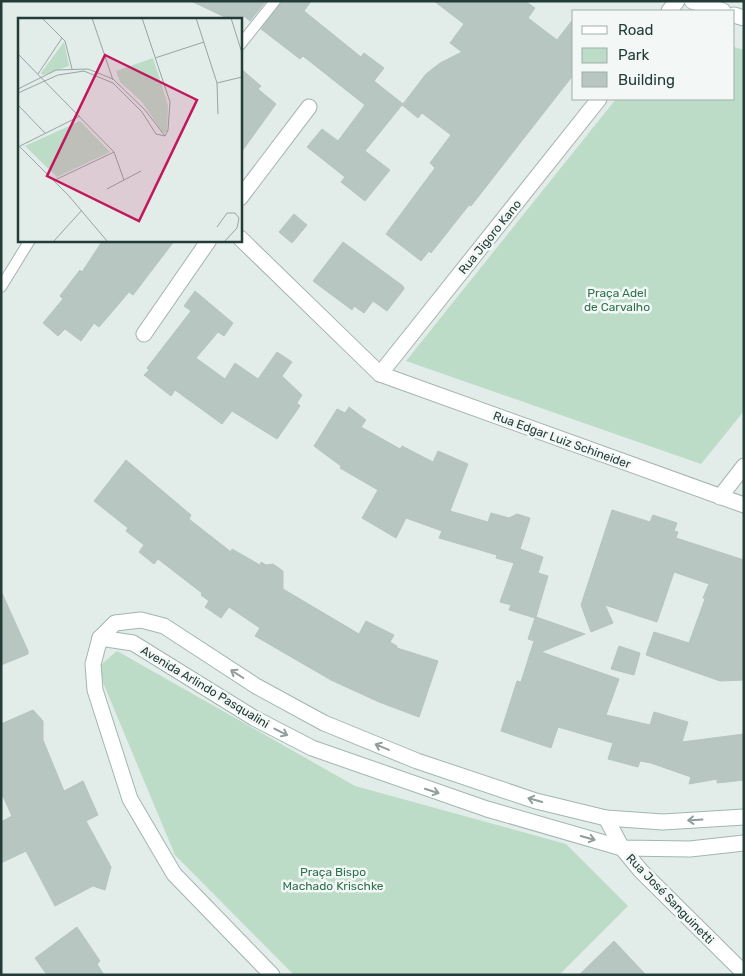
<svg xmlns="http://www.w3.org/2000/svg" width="745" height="976" viewBox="0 0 745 976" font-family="Rubik,sans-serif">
<rect width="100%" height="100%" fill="#e2ece9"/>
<g fill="#bcdcc8">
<polygon points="734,47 744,50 744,411 701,464 406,361 616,99 734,99"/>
<polygon points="117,651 355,786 566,844 628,906 559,975 294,975 175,855 97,668"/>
</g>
<g fill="#b8c6c2" stroke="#b5c5c0">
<polygon points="191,1 266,1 250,21 244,16 240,21 240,19 229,19"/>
<polygon points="282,1 311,1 304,11 361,57 364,53 384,68 374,81 403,104 426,74 440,63 462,52 450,43 464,24 434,1 525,1 535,8 528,18 557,40 574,18 574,74 471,206 469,205 431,253 429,251 421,261 386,234 435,168 430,163 451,135 422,113 418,118 402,105 365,151 390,170 365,201 341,182 345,177 307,147 322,129 338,141 365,105 303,56 300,59 261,29"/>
<polygon points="240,68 261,86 258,89 276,104 240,154"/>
<polygon points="294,214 307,225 292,243 279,232"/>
<polygon points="103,240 175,240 133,295 129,292 99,327 94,323 81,341 65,329 58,336 43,323 63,299 60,296 80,270 82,272"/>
<polygon points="343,242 403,286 404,289 387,311 373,301 364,313 354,306 352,310 313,281"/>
<polygon points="195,291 233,323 224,336 218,332 196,358 225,379 235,363 258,379 277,352 292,362 282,376 302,395 297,403 300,406 277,439 232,411 222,424 175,390 171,396 144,375 149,370 147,368 191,311 184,306"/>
<polygon points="349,407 366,420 361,427 400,449 402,446 433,462 438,451 468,464 450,511 488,522 491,513 509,518 517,514 530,518 520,549 543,557 538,573 548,576 536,617 585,634 541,652 619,679 606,715 650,725 654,712 688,722 682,742 744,734 744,780 717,783 717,779 689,784 691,777 651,763 640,761 638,767 608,759 613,743 558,727 551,748 501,731 517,681 521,682 534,641 528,639 535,618 509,610 511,605 500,602 514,563 496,558 497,555 439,538 442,531 406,518 396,538 362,518 378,490 340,468 341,466 314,446 337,409 345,413"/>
<polygon points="126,460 191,515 189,519 231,552 232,549 260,565 261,562 266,565 273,564 283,571 283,589 359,634 366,621 394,635 390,642 397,646 397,648 438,661 419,717 379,702 331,680 255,636 260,628 229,607 221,618 205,607 209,601 201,595 202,593 158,559 154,564 139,552 144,545 126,531 128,528 94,501"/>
<polygon points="612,510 650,522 653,515 677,523 674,531 678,532 676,538 744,560 744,680 720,681 646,655 654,632 689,643 705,599 703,598 709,584 674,572 657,622 605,605 613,623 591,632 581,605"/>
<polygon points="1,591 28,651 28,654 1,665"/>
<polygon points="619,646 640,653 634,675 611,669"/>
<polygon points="33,710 43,721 43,740 64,791 83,781 98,815 86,821 111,867 105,890 93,886 55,906 26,851 1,863 1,822 12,816 1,792 1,724"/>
<polygon points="77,927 100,961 97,964 104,975 47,975 35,958"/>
<polygon points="614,941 646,975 579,975"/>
</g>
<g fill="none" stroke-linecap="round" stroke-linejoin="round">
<defs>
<g id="lane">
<polyline points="240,45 275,1"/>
<polyline points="1,287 30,240"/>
</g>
<g id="street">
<polyline points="669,11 677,1"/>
<polyline points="240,198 309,107"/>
<polyline points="240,238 380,374 744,505"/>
<polyline points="144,334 209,240"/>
<polyline points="380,374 599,99"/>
<polyline points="720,497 744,466"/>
<polyline points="606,818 622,848 641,871 744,973"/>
</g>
<g id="secondary">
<polyline points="692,1 723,11"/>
<polyline points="734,15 744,18"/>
<polyline points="100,638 115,623 141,620 164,626 256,686 324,723 417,761 536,801 606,818 663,822 744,817"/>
<polyline points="100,638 133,643 254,718 312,748 487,809 622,848 690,849 744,843"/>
<polyline points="100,638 93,664 95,690 130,799 174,874 272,975"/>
</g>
</defs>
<use href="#lane" stroke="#a5b4b0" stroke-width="12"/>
<use href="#street" stroke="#a5b4b0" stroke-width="17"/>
<use href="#secondary" stroke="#a1b7b2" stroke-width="17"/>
<use href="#lane" stroke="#fff" stroke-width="10"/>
<use href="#street" stroke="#fff" stroke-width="15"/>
<use href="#secondary" stroke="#fff" stroke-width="15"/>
</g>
<defs><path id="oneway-shaft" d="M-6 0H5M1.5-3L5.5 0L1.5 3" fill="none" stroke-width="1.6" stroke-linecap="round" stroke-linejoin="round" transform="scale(1.25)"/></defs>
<g stroke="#919e9c">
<use href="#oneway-shaft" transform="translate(237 674) rotate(-148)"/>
<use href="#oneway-shaft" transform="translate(281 732) rotate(27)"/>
<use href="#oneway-shaft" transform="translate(382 747) rotate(-157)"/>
<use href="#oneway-shaft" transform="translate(432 791) rotate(18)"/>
<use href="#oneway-shaft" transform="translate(535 800) rotate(-164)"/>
<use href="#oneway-shaft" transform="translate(695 820) rotate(176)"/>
<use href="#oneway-shaft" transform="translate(588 838) rotate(16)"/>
</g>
<g text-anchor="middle" stroke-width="5" stroke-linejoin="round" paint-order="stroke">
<g font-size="12" fill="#233c38" stroke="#f3f8f6">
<text transform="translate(490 237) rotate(-51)" y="4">Rua Jigoro Kano</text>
<text transform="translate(562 440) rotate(20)" y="4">Rua Edgar Luiz Schineider</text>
<text transform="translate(205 687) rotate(31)" y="4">Avenida Arlindo Pasqualini</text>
<text transform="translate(670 899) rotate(46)" y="4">Rua José Sanguinetti</text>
</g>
<g font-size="12" fill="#2e7250" stroke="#f3f8f6">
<text x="617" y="297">Praça Adel<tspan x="617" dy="14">de Carvalho</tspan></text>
<text x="333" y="876">Praça Bispo<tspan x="333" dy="14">Machado Krischke</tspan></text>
</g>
</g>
<g transform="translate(18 18)">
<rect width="224" height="224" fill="#e2ece9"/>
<path d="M46,24L51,48L25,57L23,55ZM135,40L150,87L149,114L145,115L124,84L102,64L98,53ZM62,103L92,134L39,159L7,128Z" fill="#bcdcc8"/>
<path fill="none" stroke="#96a6a2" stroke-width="1" d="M24,0L47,23L54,51M74,0L95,62M124,0L152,84L150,112L147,118M178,0L199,65L200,96M213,0L224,35M0,36L96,134L106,162M137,40L186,24M20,56L44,20M199,65L224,59M0,71L38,52L70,51L95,61L127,92L147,118M0,75L40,57L66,53L95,65L124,94L138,116L147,118M0,87L27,115M0,127L51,178L89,223M0,129L62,98M37,162L96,134M89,171L123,153M199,209L209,195H217L221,200L219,210L207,223M36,223L64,192"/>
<path fill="#c2185b" fill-opacity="0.15" stroke="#c2185b" stroke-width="2.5" d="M87,37L179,82L121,203L29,158Z"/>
<rect width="224" height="224" fill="none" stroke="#233c38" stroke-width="2.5"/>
</g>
<rect width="745" height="976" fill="none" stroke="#233c38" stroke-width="5"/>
<rect x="572" y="10" width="162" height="90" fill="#f3f8f6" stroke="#a0adaa"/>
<rect x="582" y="26" width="25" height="8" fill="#ffffff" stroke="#a0adaa"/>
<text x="618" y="35" font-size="15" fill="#233c38">Road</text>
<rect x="582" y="48" width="25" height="15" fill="#bcdcc8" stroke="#a0adaa"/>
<text x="618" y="60" font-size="15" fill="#233c38">Park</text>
<rect x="582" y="72" width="25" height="15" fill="#b8c6c2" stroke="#a0adaa"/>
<text x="618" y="85" font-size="15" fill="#233c38">Building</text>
</svg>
